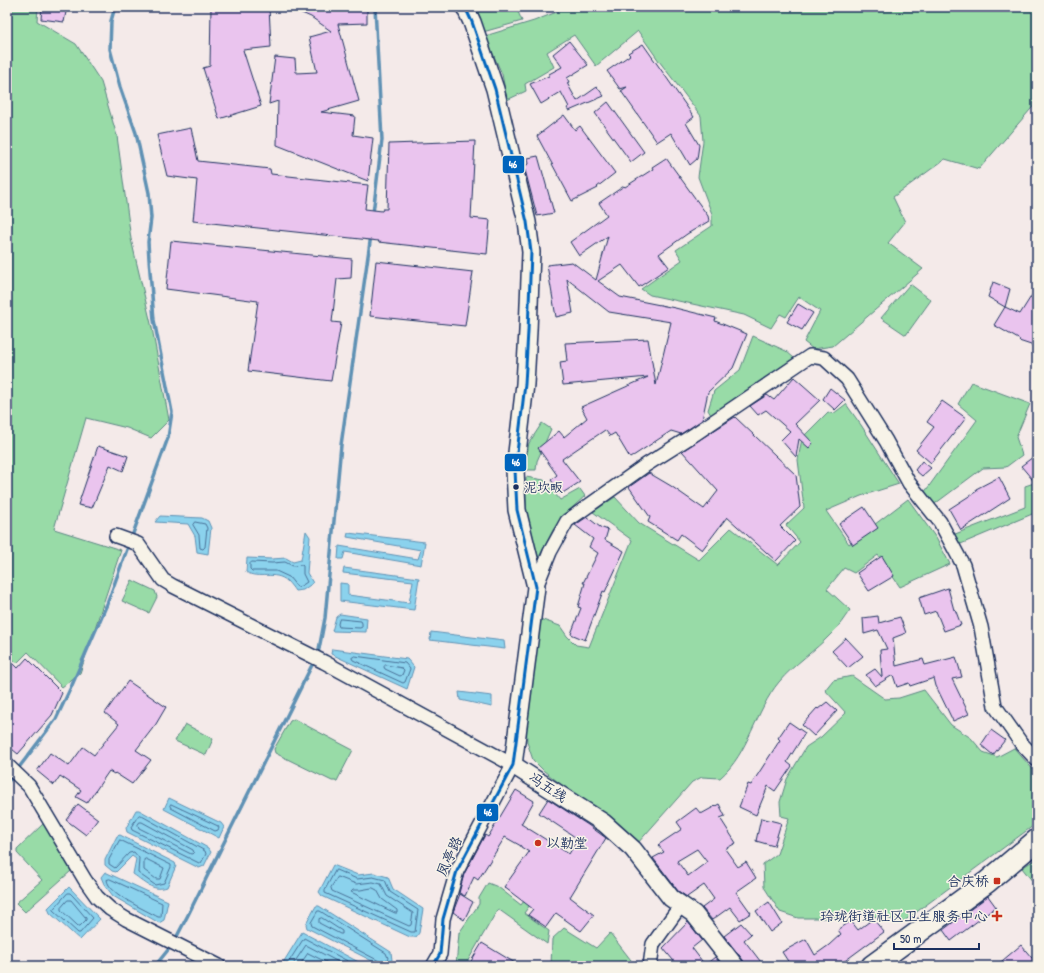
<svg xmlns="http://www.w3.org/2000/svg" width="1044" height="973" viewBox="0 0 1044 973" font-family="'Patrick Hand','LXGW WenKai TC',sans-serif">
<rect width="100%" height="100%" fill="#f4eae9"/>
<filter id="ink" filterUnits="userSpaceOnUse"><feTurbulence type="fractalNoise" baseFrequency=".025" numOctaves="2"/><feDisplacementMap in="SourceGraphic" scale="8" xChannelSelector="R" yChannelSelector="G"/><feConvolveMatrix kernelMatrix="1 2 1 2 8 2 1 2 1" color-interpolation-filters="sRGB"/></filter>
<g filter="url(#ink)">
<g fill="#98dba7" stroke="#5a8582">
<polygon points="7,7 38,7 37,21 76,44 101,82 117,136 131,239 152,328 169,420 151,438 127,428 86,418 54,529 121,550 80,673 62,687 28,652 17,663 7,654"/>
<polygon points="474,7 516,7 522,21 483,32"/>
<polygon points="558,7 1037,7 1037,102 979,169 945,159 893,197 905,222 888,243 923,269 833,346 813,349 804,342 820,311 799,297 786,317 780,314 771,328 744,315 650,295 641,289 682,260 676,250 712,226 712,214 698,177 703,141 701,116 659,61 638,31 596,66 574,35 547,52 554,67 525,84 526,91 507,100 502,74 485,36 534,21 559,11"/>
<polygon points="910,284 931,300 906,335 881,318"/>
<polygon points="753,336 786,351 794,358 711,415 708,410 714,391 740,370"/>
<polygon points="971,382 1030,404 1016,437 1022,455 1006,467 983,468 932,506 924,493 977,420 958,404"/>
<path d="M846,404L861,425L899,484L861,496L826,511L849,544L908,499L936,538L950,564L900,587L878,555L854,573L844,568L827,589L850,610C844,618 839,627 831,634C816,650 793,665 779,682C755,711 749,753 720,778L702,777L692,782L637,844L624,830L589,806L544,771L533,760L527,742L526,719L540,619L560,626L567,636L576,645L589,647L632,540L593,512L615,497L639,523L699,560L731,528L778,565L800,542L786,525L804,508L798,460L802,438L828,412L833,414Z"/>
<polygon points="542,423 551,429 537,461 536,470 524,470 529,443"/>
<polygon points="526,477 544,480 560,500 580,489 585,496 562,517 553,530 539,557 536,554 526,511"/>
<polygon points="1034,483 1037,497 1037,512 956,546 950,536 1025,507 1025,486"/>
<polygon points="132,580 155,591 157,597 149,613 122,601"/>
<polygon points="852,676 885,699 899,698 924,690 951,725 971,738 983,752 997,757 1014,748 1037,774 1037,823 903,922 881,917 857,915 826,918 798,918 780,912 764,887 763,864 777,854 789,818 781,816 780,802 787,779 806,747 821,737 846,713 825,690 833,680"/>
<polygon points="294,719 353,750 337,781 332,781 275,753 274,749 290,721"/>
<polygon points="185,724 213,739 206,755 175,741"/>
<polygon points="44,823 71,871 25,912 16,903 42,880 17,853 17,849"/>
<polygon points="1037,858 1037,887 1022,868"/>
<polygon points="540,880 545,885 524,913 549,931 547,944 498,909 466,964 468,966 456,966 459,933 479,904 479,898 488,883 498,887 521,905"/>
<polygon points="564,928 596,948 610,933 634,964 634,966 551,966 552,939"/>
</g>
<g fill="#8bd2ed" stroke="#5e91b4">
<polygon points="160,516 202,518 208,521 211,528 208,554 197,552 195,536 188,524 155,522"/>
<path d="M306,531L310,537L307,573L313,583L303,590L295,591C293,588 290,584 287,581C275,570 258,580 246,572L247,558L272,559L286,558L293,562L301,560Z"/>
<polygon points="348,533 425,542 421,565 345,552 343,559 338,559 339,546 418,559 421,550 347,537"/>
<polygon points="344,568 419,578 414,610 340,601 340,583 348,584 348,595 409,603 413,581 343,573"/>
<polygon points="340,614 367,618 366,632 332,631 336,617"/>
<polygon points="431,632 504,641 505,649 430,640"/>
<polygon points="332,649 407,659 414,667 407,689 331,654"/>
<polygon points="459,692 492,696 492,707 460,700"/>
<polygon points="169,798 221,823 224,827 219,838 164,809"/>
<polygon points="136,810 139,810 208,848 211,852 204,866 199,868 127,832 126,828"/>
<path d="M120,835L175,863L176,866L167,887C152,892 145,882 133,874L136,859L132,856L116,872L112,871L105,865V860L117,836Z"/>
<polygon points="333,865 358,875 374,873 388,877 393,889 423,909 419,933 416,937 410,937 322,896 319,892"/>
<polygon points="105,872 168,901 164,920 159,923 113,896 104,884 101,877"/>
<polygon points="69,887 100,919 80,940 50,913 48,908"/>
<polygon points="316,906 319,906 391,952 392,960 388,966 382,966 307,928 306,924"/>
<polygon points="302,932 366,966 281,966"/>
</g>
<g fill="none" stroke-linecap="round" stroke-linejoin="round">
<g stroke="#487097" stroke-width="1">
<polygon points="195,522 205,524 207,528 205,547 203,549 200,548 199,535 193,525"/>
<polygon points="252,562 272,563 285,562 293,566 302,565 303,566 303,574 307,582 301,586 297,587 289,577 276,571 252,571 250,569 250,564"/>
<polygon points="341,619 361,621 362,623 362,627 360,628 339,627 338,624 339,620"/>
<polygon points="355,656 405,663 410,669 405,682 403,683 353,660 352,658"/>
<polygon points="386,665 402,668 404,670 402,675 400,676 385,669 384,667"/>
<polygon points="171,804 218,826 219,828 218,830 215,831 171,808 170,806"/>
<polygon points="140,815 205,851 206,854 201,863 199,863 132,830 131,827 138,816"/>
<polygon points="140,822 142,822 193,850 194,853 191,854 139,828 138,825"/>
<polygon points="120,840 171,865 171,867 164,883 155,885 138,873 139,858 134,852 129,853 115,868 109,864 109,860"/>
<polygon points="146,859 164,868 160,879 156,879 144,870 144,860"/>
<polygon points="336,870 357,879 373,877 385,880 390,892 418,910 415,932 411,932 325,893 325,890"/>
<polygon points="338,877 356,884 373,882 381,884 387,896 413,913 411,925 409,926 332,891 331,888"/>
<path d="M110,879L162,903L161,917H158C146,910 108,894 107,880Z"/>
<polygon points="373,888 377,890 382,899 397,910 397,913 395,913 351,892 353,890 360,890"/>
<polygon points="68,893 70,893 73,896 93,918 80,933 78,933 53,910"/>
<polygon points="68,900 71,900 86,918 86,920 80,926 78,926 61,910 61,908"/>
<polygon points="318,911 320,911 386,953 388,958 386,962 383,963 312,926 311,923"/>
<polygon points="322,918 342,931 342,934 340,934 319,923 319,919"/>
<polyline points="286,966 304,938 357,966"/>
<polyline points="292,966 306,945 346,966"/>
<polyline points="299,966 308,953 334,966"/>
</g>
<g stroke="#5e91b4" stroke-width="3.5">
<polyline points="115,7 111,21 110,49 120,87 136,133 149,193 151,218 148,242 149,259 154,320 172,412 168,438 131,539"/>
<polyline points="373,213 382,140 375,7"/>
<polyline points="317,655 319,649 325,618 341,445 371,235"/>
<polyline points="17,770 56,719 72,685 107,604 129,544"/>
<polyline points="7,783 13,775"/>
<polyline points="175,940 188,915 314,661"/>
<polyline points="155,966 172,945"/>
</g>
</g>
<g fill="#eac4ee" stroke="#1b2f5e" fill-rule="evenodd">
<polygon points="42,7 67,7 64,22 41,19"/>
<polygon points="211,7 269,7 271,47 243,50 261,106 219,119 203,68 210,66"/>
<polygon points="288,7 367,7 367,23 338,24 359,101 321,112 355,116 353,135 373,138 368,181 277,145 278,101 269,104 275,57 295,59 296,73 317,72 309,37 331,31 311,17"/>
<polygon points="569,41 588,65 567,78 569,82 567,83 577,101 597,87 604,96 569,111 567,108 569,107 561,92 541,104 530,84 549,76 549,74 562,67 553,54"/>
<polygon points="643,44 694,117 686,123 699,145 697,159 690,165 671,133 657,142 621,91 627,87 620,89 607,71 630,55 628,53"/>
<polygon points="608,102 644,152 631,162 595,113"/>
<polygon points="564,115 575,130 580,126 615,173 597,187 598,188 572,201 537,136"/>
<polygon points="191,128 198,161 270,169 271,174 368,185 365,209 382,211 383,209 387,209 389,144 475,141 471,218 490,220 487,254 378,242 379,241 193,221 197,180 167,176 157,135"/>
<polygon points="538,156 554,213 537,216 524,166 529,164 528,158"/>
<polygon points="666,158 708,216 709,221 687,234 659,254 669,267 639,287 622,265 598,281 620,297 675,308 716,318 715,321 747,334 733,368 708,392 702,420 681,434 671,431 630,458 615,433 610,436 605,430 562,459 580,482 561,494 551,480 557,475 538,448 559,431 564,437 587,418 581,407 648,377 563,385 560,362 567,361 565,343 648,339 656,385 671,322 609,312 567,279 573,313 556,317 547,265 572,262 596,280 608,236 579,256 570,242 607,215 599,203 624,186 625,187 653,169 652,167"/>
<polygon points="171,241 352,259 351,278 337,279 332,322 341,323 331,381 248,371 258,301 166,289"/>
<polygon points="376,261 473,272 465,326 370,316"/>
<polygon points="993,282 1010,289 1005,307 988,297"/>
<polygon points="1037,287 1037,347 1019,341 1020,340 994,325 1005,307 1020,314"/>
<polygon points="798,304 813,313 802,330 787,322"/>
<polygon points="794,377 820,400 795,424 813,443 809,448 799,439 796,457 781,440 790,431 766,410 758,415 750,406 767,395 774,400"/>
<polygon points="830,388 845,400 835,410 823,399"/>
<polygon points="942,401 966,418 931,463 916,450 934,427 927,422"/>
<polygon points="735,417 796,475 800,507 780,526 795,541 776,561 727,517 702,550 681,534 677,540 648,522 650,517 629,487 649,473 671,486 704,509 718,491 682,451"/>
<polygon points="98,446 128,456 123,471 110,465 92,508 78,505"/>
<polygon points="1037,454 1037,485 1021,466"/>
<polygon points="922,461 931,468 922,476 915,470"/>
<polygon points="999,477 1010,498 961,530 949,509 977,491 976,489"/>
<polygon points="864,507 878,528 853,545 839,524"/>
<polygon points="587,517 600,527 608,530 605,540 624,551 605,592 603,591 585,640 571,634 581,608 578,607 585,583 583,583 598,553 589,547 593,539 575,525"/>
<polygon points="882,556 894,576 869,591 857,573"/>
<polygon points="948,588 954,610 955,609 961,625 944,631 936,611 924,615 919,598"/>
<polygon points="878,616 879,623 900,617 906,633 893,638 896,666 923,659 925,665 956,657 962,677 952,679 969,714 953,721 936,686 934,678 910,686 909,683 897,687 893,675 875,686 866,675 875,669 882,677 880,650 887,649 878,630 864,634 863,618"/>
<polygon points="846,638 863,656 848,668 832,651"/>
<polygon points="7,657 18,668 27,658 62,693 52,715 18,754 7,745"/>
<polygon points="128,681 166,707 156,724 136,750 151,760 132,784 115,773 114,774 109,771 87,803 76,797 81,790 60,776 54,785 37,771 50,753 69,766 83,747 94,755 119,724 105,713"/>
<polygon points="827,702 837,711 814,736 802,725 817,708 818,709"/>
<polygon points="789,722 805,733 787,762 792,766 775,791 768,786 756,815 739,807 748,784 751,785 780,740 778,738"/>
<polygon points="991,730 1005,740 993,755 981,745"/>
<polygon points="516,790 534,801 521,824 569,854 578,839 539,813 548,799 588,825 606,838 570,897 594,915 581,931 556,913 546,927 528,915 533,909 504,887 529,852 521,847 521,846 505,837 478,880 474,877 465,896 459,893 464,874 485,835 488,837"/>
<polygon points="78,804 98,819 86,835 66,820"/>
<path d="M719,804L725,816L720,818L736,843L725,849L738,867L746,862L756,878L736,892L751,913L740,920L730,907L712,920L702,908L714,899L704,885L687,897L678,891L653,858L664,852L658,845L682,829L677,822L696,808L701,814ZM697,849L707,862L688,876L677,861Z"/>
<polygon points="761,818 781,823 774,846 756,841"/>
<polygon points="460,894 473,902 464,920 453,912"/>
<polygon points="988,896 996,907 951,941 943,930"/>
<polygon points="769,902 782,923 770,932 756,911"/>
<polygon points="873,919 884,932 838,966 791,966 782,952 806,939 815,955 829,945 841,934 838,930 851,921 858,930"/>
<polygon points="688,922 702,940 692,948 705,965 715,957 722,966 678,966 663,948"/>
<polygon points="741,923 751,934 744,940 764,966 745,966 743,960 724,936"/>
<polygon points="482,943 520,966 475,966 470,963"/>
<polygon points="1021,945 1037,964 1037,966 996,966"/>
</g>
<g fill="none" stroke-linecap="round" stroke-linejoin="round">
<defs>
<g id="minor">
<polyline points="116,536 138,544 163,580 173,586 324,662 513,765 457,871 443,919 440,954 433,966"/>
<polyline points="536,587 550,552 567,521 646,465 695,434 810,356 824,358 847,379 886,441 909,483 940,522 963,565 981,627 995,706 1021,743 1037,760"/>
<polyline points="7,765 29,786 85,880 97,897 110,909 126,919 219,966"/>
<polyline points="650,966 653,944 681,905"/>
</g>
<polyline id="tertiary" points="465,7 472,22 495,89 527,222 531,252 528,331 525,384 515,470 517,510 536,587 513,765 604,823 633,849 671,898 694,914 735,966"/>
<polyline id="primary" points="872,966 987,882 1037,840"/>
</defs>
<use href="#minor" stroke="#1b2f5e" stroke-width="16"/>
<use href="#tertiary" stroke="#1b2f5e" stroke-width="20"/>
<use href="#primary" stroke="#1b2f5e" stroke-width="24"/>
<use href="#minor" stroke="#f7f3e8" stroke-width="13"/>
<use href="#tertiary" stroke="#f7f3e8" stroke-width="17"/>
<use href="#primary" stroke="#f7f3e8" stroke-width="21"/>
<defs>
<polyline id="bus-1" points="433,966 440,954 443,919 457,871 513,765 536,587 517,510 515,470 525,384 528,331 531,252 527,222 495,89 472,22 465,7"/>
</defs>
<use href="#bus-1" stroke="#f7f3e8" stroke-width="6"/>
<use href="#bus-1" stroke="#0065bd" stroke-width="3"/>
</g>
</g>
<circle fill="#1b2f5e" stroke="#f7f3e8" stroke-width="1.5" cx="516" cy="487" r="3.5"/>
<g fill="#c8321e" stroke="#f7f3e8" stroke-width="1.5">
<circle cx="538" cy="843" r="4"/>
<rect x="993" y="877" width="8" height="8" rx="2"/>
<path d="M995 910h4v4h4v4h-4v4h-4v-4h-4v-4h4z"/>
</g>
<g text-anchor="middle" stroke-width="3" stroke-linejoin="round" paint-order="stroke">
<g font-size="13" fill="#1b2f5e" stroke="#f7f3e8" text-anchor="start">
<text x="524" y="492">泥坎畈</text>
</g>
<g font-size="14" fill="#1b2f5e" stroke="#f7f3e8">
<text transform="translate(548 787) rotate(33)" y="5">冯五线</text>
<text transform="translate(449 856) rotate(-66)" y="5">凤亭路</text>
</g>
<g font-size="14" fill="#1b2f5e" stroke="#f7f3e8" text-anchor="end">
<text x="546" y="848" text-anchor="start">以勒堂</text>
<text x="989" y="886">合庆桥</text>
<text x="988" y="921">玲珑街道社区卫生服务中心</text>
</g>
</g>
<g stroke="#f7f3e8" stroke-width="1.5">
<rect x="502" y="155" width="23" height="19" rx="4" fill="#0065bd"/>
<rect x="504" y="453" width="23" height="19" rx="4" fill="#0065bd"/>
<rect x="476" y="803" width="23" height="19" rx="4" fill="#0065bd"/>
</g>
<g font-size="11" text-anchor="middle" font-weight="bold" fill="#fff">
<text x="513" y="168">46</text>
<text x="516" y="466">46</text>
<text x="488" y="816">46</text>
</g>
<rect width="1044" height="973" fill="none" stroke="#f7f3e8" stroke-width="24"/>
<rect x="12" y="12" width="1020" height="949" fill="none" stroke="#1b2f5e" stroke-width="1.5" filter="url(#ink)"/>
<path d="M894 943v6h85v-6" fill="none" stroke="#1b2f5e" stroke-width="2"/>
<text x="900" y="943" font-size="12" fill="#1b2f5e" stroke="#f7f3e8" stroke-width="3" paint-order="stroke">50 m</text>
</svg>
